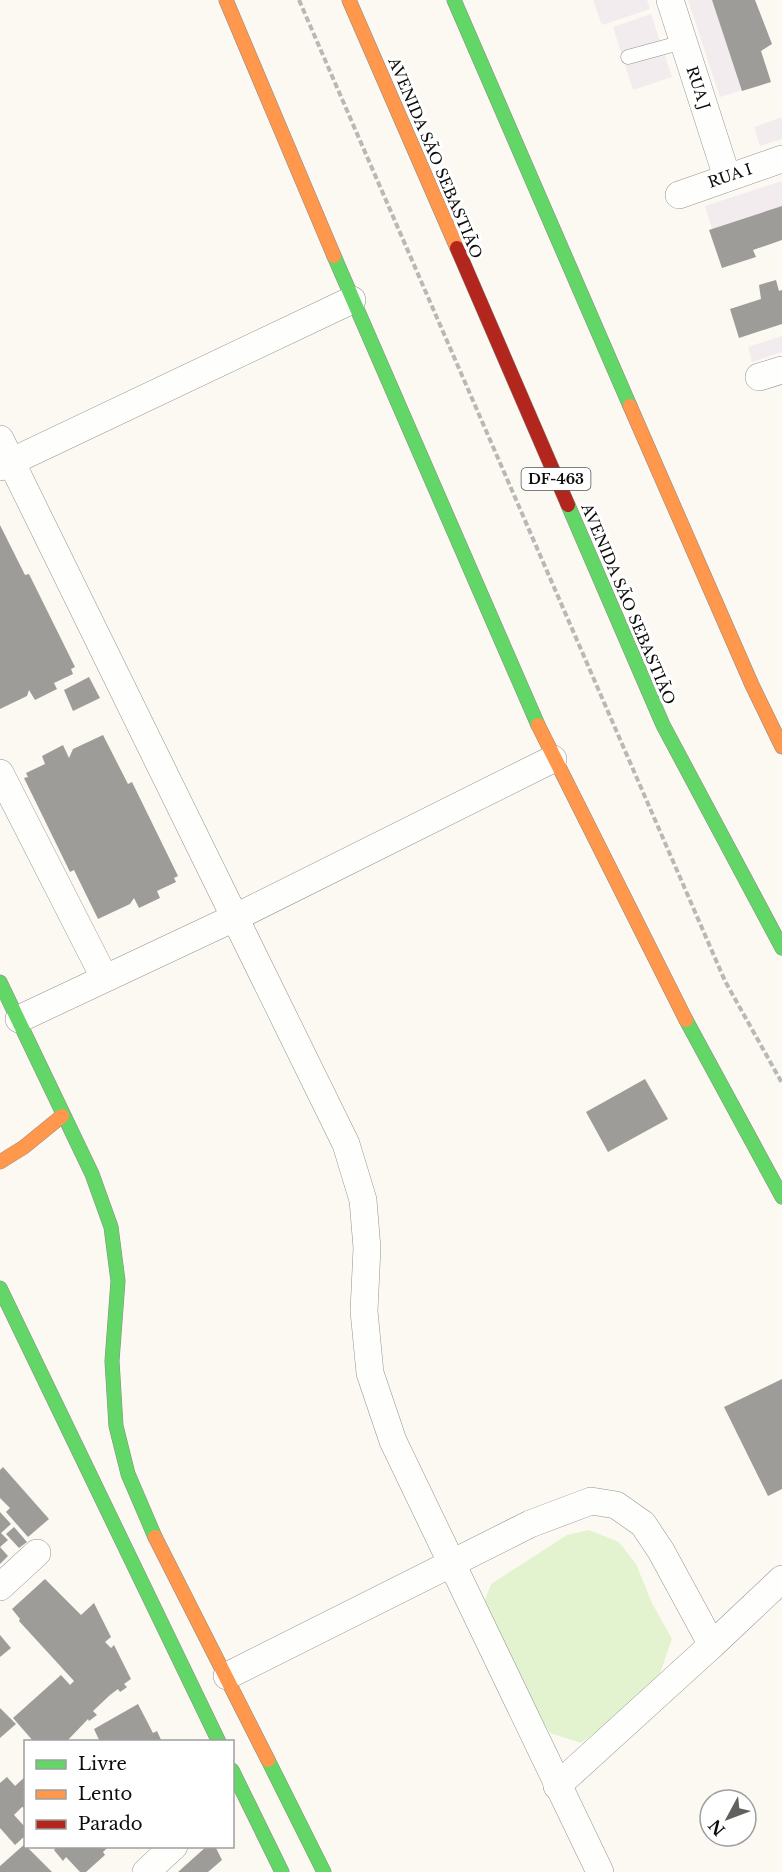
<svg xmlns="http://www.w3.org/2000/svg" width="782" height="1872" viewBox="0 0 782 1872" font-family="'Libre Baskerville',serif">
<rect width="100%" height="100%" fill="#fbf9f2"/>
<g fill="#f3ecef">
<polygon points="593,0 647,0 650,9 602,25"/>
<polygon points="688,0 713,0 743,90 720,97"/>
<polygon points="651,14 672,77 633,90 613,27"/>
<polygon points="782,117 782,139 760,146 754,127"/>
<polygon points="782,181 782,209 713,232 705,206"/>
<polygon points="782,336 782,352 752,362 748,347"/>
</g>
<polygon fill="#e4f3cf" points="589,1530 619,1542 636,1564 652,1603 672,1639 659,1676 629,1708 581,1743 550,1733 501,1647 484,1602 491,1584 567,1535"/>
<g fill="#9e9c98">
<polygon points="712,0 755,0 772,44 761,51 771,82 742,91"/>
<polygon points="782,206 782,240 753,250 756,257 722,268 709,230"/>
<polygon points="776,280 779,291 782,290 782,324 739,338 730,309 761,299 759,285"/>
<polygon points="0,525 25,575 29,574 75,667 71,669 73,674 54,683 57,689 35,700 29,690 27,696 0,709"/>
<polygon points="89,677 100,698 73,711 64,690"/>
<polygon points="103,735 128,784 132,782 178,876 174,878 176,882 157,891 160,898 139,908 134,898 130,904 98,919 74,870 70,872 24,778 28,777 26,773 45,764 42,756 63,745 69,758 73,749"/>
<polygon points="645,1079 668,1119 608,1152 586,1112"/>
<polygon points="782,1379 782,1489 768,1496 724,1407"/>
<polygon points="3,1467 49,1519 28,1537 6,1512 10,1508 0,1498 0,1470"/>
<polygon points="0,1512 11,1524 1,1533 8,1540 0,1547"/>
<polygon points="14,1527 27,1542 19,1548 6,1534"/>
<polygon points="0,1547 8,1556 0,1564"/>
<polygon points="45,1579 81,1615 94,1603 111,1637 105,1642 111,1648 114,1645 131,1679 124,1684 127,1687 123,1690 120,1692 118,1689 110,1695 93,1711 97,1715 89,1721 88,1719 66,1742 34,1742 13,1718 61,1675 70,1685 74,1681 19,1621 20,1619 12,1609"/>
<polygon points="0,1635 11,1648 0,1657"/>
<polygon points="138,1704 153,1733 157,1731 162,1742 100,1742 94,1729"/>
<polygon points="0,1708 16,1724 0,1738"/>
<polygon points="26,1776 26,1808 22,1807 14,1815 26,1828 26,1835 15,1845 0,1828 0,1783 7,1777 15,1786"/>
<polygon points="26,1843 26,1846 52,1872 0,1872 0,1866"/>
<polygon points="57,1846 109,1846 103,1852 105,1855 86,1872 80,1872 66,1857 63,1861 54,1850"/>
<polygon points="207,1846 215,1846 222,1860 208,1872 178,1872"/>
</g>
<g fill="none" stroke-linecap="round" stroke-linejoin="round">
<defs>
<polyline id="lane" points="628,57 683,42"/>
<g id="street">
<polyline points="670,0 727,177"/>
<polyline points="679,195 782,159"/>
<polyline points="759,377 782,370"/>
<polyline points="0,439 346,1144 363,1200 367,1248 364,1311 370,1373 393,1441 600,1872"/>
<polyline points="0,467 352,300"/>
<polyline points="0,773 104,977"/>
<polyline points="19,1019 236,917 553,759"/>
<polyline points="0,1587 37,1553"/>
<polyline points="712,1645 782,1579"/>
<polyline points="227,1676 530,1524 591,1501 616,1505 643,1524 661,1551 712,1645 557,1786"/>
<polyline points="146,1872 174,1846"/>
</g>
<g id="fast">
<polyline points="454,0 630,406"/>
<polyline points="334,256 538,725"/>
<polyline points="568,505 663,725 782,948"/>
<polyline points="0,982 92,1174 111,1227 118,1281 112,1361 116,1426 128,1474 155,1537"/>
<polyline points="686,1020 782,1197"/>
<polyline points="0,1288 219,1742"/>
<polyline points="268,1760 324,1872"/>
<polyline points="232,1770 282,1872"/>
</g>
<g id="slow">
<polyline points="226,0 334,256"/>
<polyline points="349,0 457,248"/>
<polyline points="630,406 752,685 782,747"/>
<polyline points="538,725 686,1020"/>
<polyline points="0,1162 24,1147 62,1116"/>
<polyline points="155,1537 268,1760"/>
</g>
<polyline id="jam" points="457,248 568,505"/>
</defs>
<use href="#lane" stroke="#949390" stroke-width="15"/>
<use href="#street" stroke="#949390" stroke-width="28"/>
<use href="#fast" stroke="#8b8a87" stroke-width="15"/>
<use href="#slow" stroke="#8b8a87" stroke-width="15"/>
<use href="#jam" stroke="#8b8a87" stroke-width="15"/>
<polyline stroke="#b8b8b6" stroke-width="4" stroke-dasharray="6 3" stroke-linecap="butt" points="299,0 725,981 782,1083"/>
<use href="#lane" stroke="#fefefd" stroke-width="14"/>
<use href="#street" stroke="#fefefd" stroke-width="27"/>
<use href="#fast" stroke="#63d668" stroke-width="14"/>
<use href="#slow" stroke="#ff974d" stroke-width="14"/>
<use href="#jam" stroke="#b3261e" stroke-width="14"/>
</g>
<g text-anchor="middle" stroke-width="6" stroke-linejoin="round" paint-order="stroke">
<rect fill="#fff" stroke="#565656" stroke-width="1.5" x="521.5" y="468" width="69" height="22" rx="4.5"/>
<g font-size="14" font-weight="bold" fill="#0d0d0d">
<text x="556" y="484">DF-463</text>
</g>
<g font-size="15" fill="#0d0d0d" stroke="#fff">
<text transform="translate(698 88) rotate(72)" y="5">RUA J</text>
<text transform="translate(435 158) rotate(67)" y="5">AVENIDA SÃO SEBASTIÃO</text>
<text transform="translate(730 176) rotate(-19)" y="5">RUA I</text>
<text transform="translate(628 604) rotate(67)" y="5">AVENIDA SÃO SEBASTIÃO</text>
</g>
</g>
<rect x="24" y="1740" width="210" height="108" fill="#ffffff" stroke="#9e9e9e" stroke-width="1.5"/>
<rect x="36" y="1760" width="30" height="9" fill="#63d668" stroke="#9e9e9e" stroke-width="1.5"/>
<text x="78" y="1770" font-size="18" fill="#0d0d0d">Livre</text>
<rect x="36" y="1790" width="30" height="9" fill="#ff974d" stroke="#9e9e9e" stroke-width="1.5"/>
<text x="78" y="1800" font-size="18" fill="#0d0d0d">Lento</text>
<rect x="36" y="1820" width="30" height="9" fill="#b3261e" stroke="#9e9e9e" stroke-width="1.5"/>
<text x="78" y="1830" font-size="18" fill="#0d0d0d">Parado</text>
<g transform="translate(728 1818) rotate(229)"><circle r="28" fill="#ffffff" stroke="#9e9e9e" stroke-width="1.5"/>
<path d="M0-4.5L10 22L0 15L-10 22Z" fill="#60605d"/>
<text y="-9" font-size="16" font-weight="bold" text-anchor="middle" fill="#0d0d0d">N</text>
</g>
</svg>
